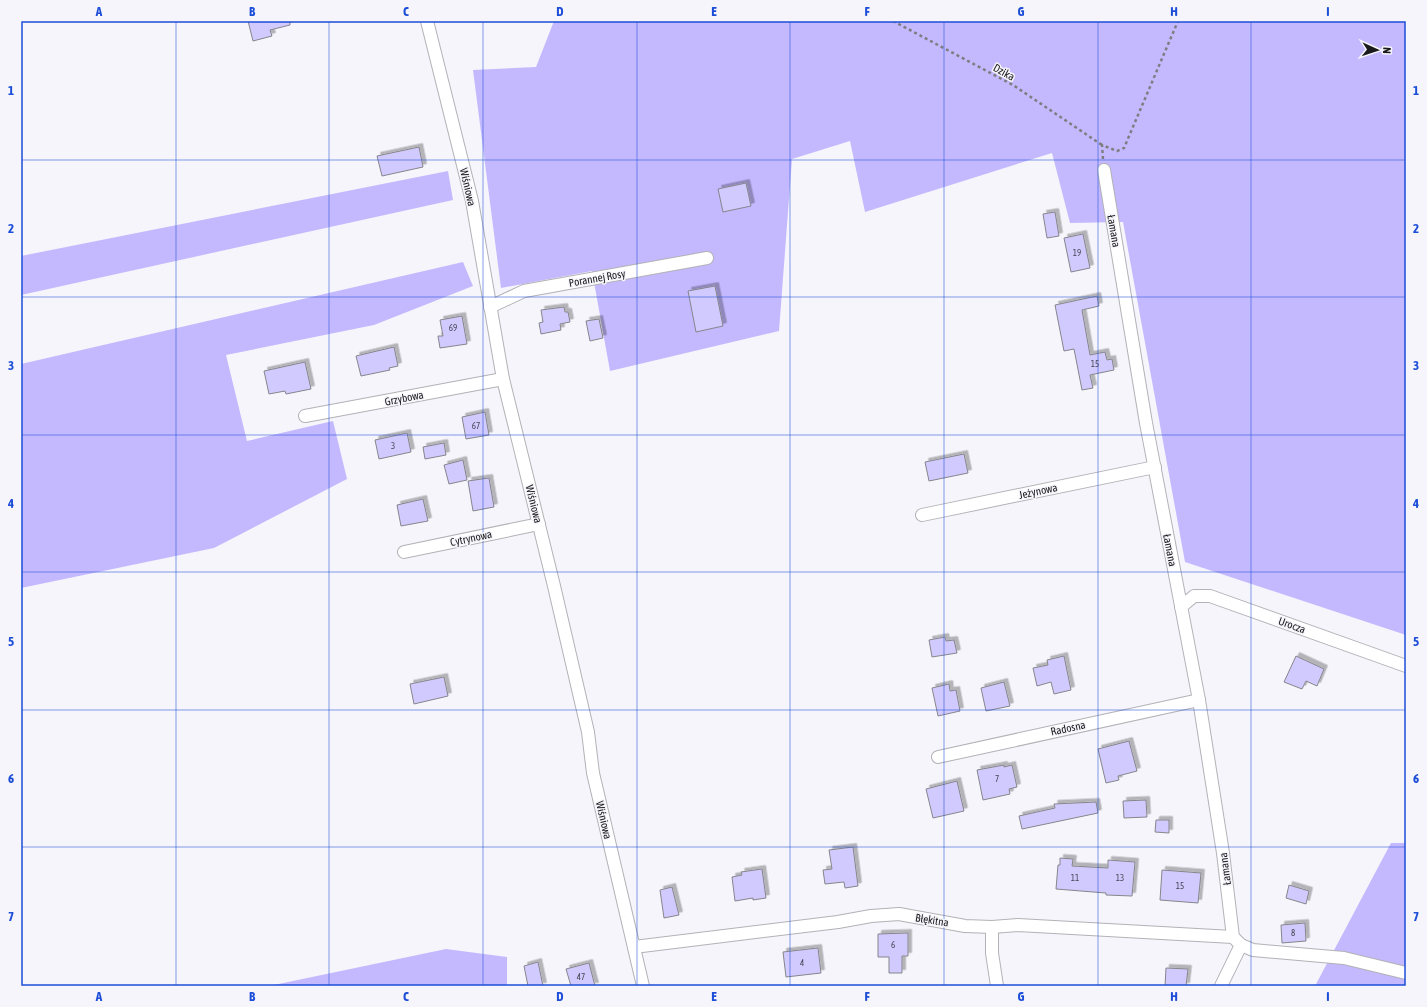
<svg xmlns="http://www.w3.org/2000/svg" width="1427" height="1007" viewBox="0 0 1427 1007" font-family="'Asap Condensed',sans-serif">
<defs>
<filter id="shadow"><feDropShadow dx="3.5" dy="-3.5" stdDeviation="0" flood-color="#0004"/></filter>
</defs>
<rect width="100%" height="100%" fill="#f6f5fb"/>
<g fill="#c4b9fe">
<polygon points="554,21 1406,21 1406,635 1185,562 1123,222 1070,223 1052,153 865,212 850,141 792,159 779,331 610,371 592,271 501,288 473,70 536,67"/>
<polygon points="448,171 453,200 21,295 21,256"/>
<polygon points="463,262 473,286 374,325 226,355 247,441 333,421 347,479 214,548 21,588 21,364"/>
<polygon points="1391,843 1406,843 1406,986 1315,986"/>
<polygon points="446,949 507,957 507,986 269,986"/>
</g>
<g fill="#d1cafe" stroke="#86858b" filter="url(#shadow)">
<polygon points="248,21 290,21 290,25 270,30 272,36 253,41"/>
<polygon points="419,147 423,167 382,176 377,156"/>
<polygon points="746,183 751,206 723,212 718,189"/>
<polygon points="1055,212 1059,236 1047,238 1043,214"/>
<polygon points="1083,234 1090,268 1071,272 1064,238"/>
<polygon points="715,286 723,326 696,332 688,291"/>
<polygon points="1097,296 1099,306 1082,310 1090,355 1105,352 1107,360 1112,359 1114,370 1090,375 1093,388 1082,390 1074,349 1064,351 1055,305"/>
<polygon points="564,307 565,312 568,312 570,322 560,324 561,330 541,334 539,323 543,322 541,310"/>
<polygon points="462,316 467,344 440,348 438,336 443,336 440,320"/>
<polygon points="599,319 603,338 590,341 586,321"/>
<polygon points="394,347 398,366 389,368 390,370 361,376 356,356"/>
<polygon points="305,362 311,389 286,394 285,391 269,394 264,371"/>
<polygon points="485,412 489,435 466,439 462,417"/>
<polygon points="407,433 411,452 379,459 375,440"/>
<polygon points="444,443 446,455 425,459 423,447"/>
<polygon points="964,454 968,473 929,481 925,462"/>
<polygon points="463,460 467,480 449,484 444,465"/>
<polygon points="489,478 494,507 473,511 468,481"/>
<polygon points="423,499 428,521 401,526 397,505"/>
<polygon points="945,637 946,641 954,640 957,653 932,657 929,640"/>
<polygon points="1064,656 1071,690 1054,694 1051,682 1037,686 1033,668 1048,665 1047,660"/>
<polygon points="1296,656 1324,669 1317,686 1306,681 1302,689 1284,682"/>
<polygon points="444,677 448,696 414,704 410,684"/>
<polygon points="1004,682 1010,706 986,711 981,688"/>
<polygon points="949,684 950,691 956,690 960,711 938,716 932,688"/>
<polygon points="1129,741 1137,771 1118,776 1119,780 1106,783 1098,749"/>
<polygon points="1004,765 1004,767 1012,765 1017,787 1009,789 1010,794 983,800 977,770"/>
<polygon points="957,781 964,811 933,818 926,789"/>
<polygon points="1146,800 1147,817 1124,818 1123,801"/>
<polygon points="1096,802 1098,813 1022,829 1019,816 1055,808 1054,804"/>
<polygon points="1156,820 1169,820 1169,833 1155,832"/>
<polygon points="853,847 858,886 845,888 844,882 825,884 823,870 832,869 829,850"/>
<polygon points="1060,858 1073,859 1072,866 1108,868 1108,860 1135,862 1132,896 1106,895 1106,893 1056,889 1058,865 1060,865"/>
<polygon points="762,869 766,898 753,900 753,898 735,901 732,877 742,875 741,872"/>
<polygon points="1162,870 1201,873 1198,903 1160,900"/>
<polygon points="1289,885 1309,891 1306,904 1286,898"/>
<polygon points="672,887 679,915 664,918 660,890"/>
<polygon points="1305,923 1306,941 1282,943 1281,925"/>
<polygon points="908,933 908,956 902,956 902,973 889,973 889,957 878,957 878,934"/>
<polygon points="818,948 821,973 786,977 783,952"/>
<polygon points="538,962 543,986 528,986 524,966"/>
<polygon points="589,963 595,986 571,986 566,969"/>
<polygon points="1166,968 1188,969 1186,986 1165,986"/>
</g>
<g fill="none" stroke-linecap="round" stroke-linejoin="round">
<defs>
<g id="minor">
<polyline points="427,21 472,201 503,379 554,586 588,732 593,773 643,986"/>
<polyline points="1104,170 1146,423 1199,700 1223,853 1233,937 1241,945 1253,950 1344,958 1406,973"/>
<polyline points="490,307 524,291 707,258"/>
<polyline points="305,416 503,379"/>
<polyline points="922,515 1155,467"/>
<polyline points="404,552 539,524"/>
<polyline points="1181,607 1194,596 1210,596 1406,666"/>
<polyline points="938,757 1199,700"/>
<polyline points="992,927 992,953 997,986"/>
<polyline points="634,947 838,922 871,916 899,914 965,926 992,927 1018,925 1233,937"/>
<polyline points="1221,986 1241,945"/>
</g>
</defs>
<use href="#minor" stroke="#b2b2b7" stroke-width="14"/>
<g stroke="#7e7d81" stroke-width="2.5" stroke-dasharray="3 3" stroke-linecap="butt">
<polyline points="893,21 1013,85 1102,145"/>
<polyline points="1103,159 1102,145 1117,151 1124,148 1178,21"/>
</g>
<use href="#minor" stroke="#fff" stroke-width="12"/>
</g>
<path fill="none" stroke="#1d4ed8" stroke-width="1" stroke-opacity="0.55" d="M176,21V986M329,21V986M483,21V986M637,21V986M790,21V986M944,21V986M1098,21V986M1251,21V986M21,160H1406M21,297H1406M21,435H1406M21,572H1406M21,710H1406M21,847H1406"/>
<g text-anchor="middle" stroke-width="3" stroke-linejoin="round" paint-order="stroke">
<g font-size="9" fill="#484654">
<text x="1077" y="256">19</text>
<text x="453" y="331">69</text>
<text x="1095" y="367">15</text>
<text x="476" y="429">67</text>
<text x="393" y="449">3</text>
<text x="997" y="782">7</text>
<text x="1075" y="881">11</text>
<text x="1120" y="881">13</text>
<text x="1180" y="889">15</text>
<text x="1293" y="936">8</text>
<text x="893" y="948">6</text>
<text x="802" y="966">4</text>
<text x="581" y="980">47</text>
</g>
<g font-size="11" fill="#1a1a1c" stroke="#f6f5fb">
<text transform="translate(1004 72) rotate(29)" y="4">Dzika</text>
<text transform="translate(468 187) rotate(77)" y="4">Wiśniowa</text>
<text transform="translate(1114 231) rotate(80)" y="4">Łamana</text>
<text transform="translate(597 278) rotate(-10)" y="4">Porannej Rosy</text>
<text transform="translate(404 398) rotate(-11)" y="4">Grzybowa</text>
<text transform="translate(1038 491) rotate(-12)" y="4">Jeżynowa</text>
<text transform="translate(534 504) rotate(76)" y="4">Wiśniowa</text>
<text transform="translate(471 538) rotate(-12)" y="4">Cytrynowa</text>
<text transform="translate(1170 550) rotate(79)" y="4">Łamana</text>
<text transform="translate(1292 625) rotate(20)" y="4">Urocza</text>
<text transform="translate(1068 728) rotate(-12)" y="4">Radosna</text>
<text transform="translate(604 820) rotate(77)" y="4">Wiśniowa</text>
<text transform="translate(1225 869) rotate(-97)" y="4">Łamana</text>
<text transform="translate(932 920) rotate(9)" y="4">Błękitna</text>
</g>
</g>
<rect width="1427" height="1007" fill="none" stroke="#f6f5fb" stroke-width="44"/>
<g transform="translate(1377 50) rotate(93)" stroke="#f6f5fb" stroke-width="3" paint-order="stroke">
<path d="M0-3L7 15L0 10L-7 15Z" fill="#1a1a1c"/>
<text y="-6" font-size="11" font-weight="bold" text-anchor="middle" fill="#1a1a1c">N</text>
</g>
<rect x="22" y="22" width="1383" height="963" fill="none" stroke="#1d4ed8" stroke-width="1.5"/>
<g font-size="13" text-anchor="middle" font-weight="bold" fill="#1d4ed8">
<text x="99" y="16">A</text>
<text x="252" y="16">B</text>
<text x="406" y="16">C</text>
<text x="560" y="16">D</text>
<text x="714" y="16">E</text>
<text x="867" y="16">F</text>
<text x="1021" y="16">G</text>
<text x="1174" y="16">H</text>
<text x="1328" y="16">I</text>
<text x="11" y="95">1</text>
<text x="1416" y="95">1</text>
<text x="11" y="233">2</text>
<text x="1416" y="233">2</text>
<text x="11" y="370">3</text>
<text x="1416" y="370">3</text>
<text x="11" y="508">4</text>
<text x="1416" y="508">4</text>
<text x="11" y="646">5</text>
<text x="1416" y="646">5</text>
<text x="11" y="783">6</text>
<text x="1416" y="783">6</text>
<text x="11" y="921">7</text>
<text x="1416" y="921">7</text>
<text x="99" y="1001">A</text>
<text x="252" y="1001">B</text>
<text x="406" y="1001">C</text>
<text x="560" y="1001">D</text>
<text x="714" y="1001">E</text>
<text x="867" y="1001">F</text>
<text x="1021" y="1001">G</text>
<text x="1174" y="1001">H</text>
<text x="1328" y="1001">I</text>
</g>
</svg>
